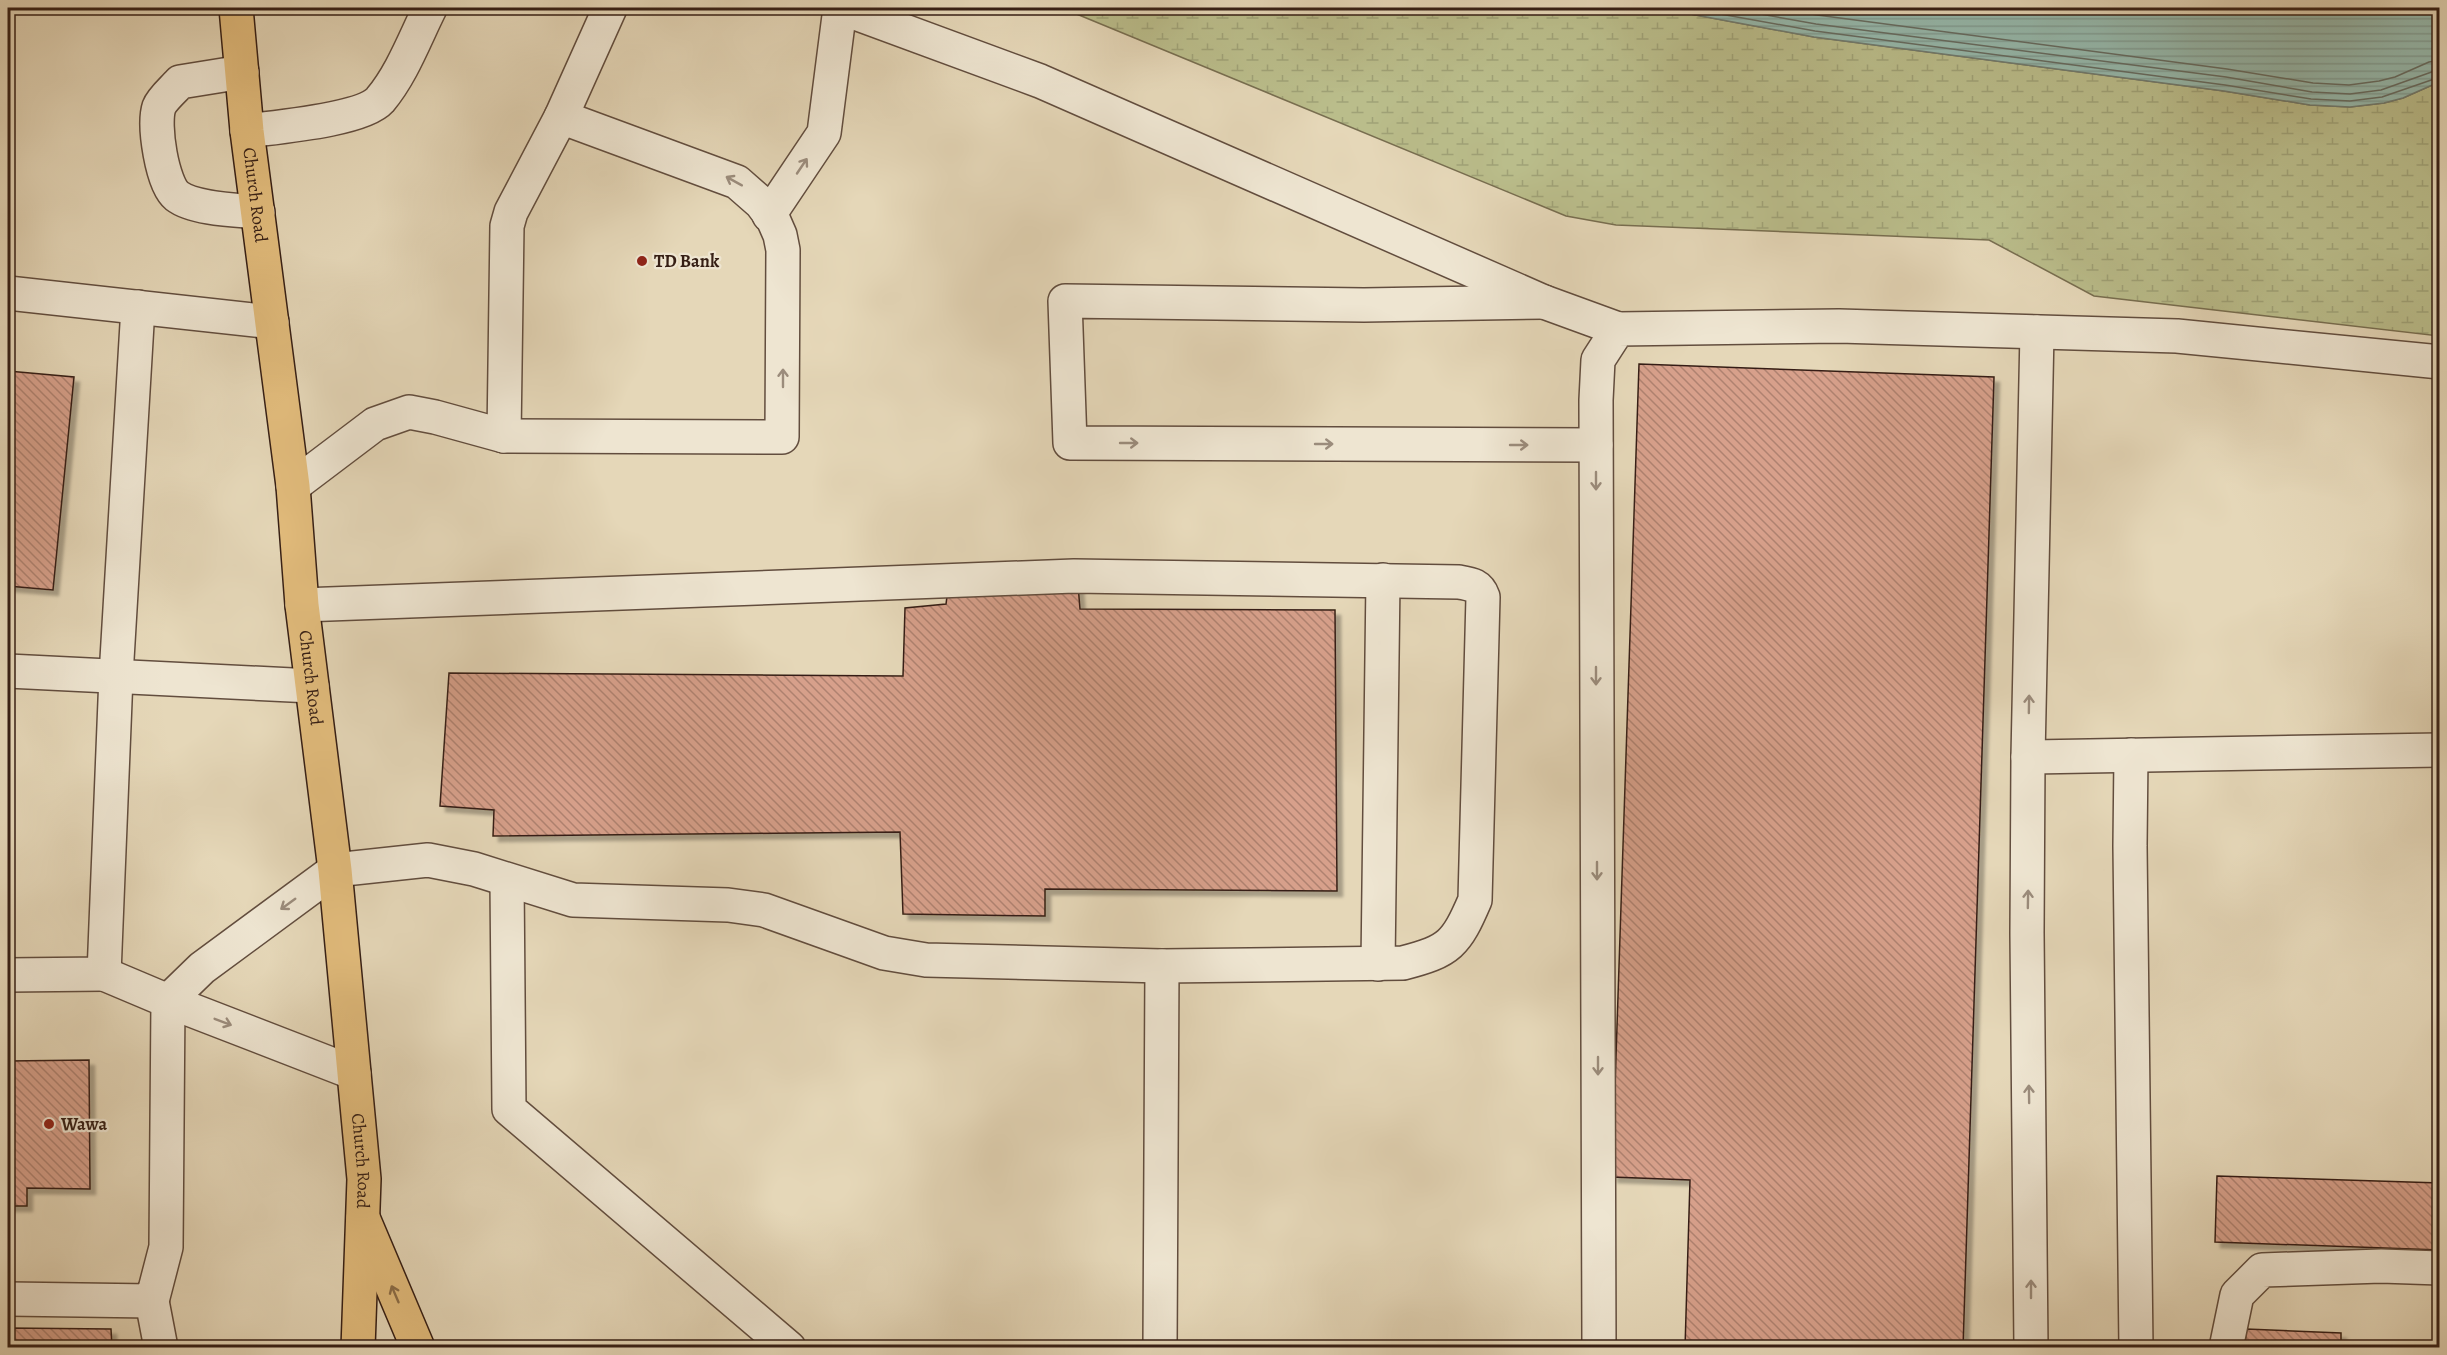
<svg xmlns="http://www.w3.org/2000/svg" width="2447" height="1355" viewBox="0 0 2447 1355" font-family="Alegreya,serif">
<defs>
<pattern id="wetland-marsh" width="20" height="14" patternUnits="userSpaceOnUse" patternTransform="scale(1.5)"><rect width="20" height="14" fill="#babd8b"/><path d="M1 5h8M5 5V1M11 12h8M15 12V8" fill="none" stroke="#a0a277"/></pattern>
<pattern id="water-rules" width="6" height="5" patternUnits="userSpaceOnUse" patternTransform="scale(1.5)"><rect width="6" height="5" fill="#96baae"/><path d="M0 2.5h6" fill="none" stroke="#829f95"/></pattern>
<pattern id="building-back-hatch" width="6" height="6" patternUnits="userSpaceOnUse" patternTransform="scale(1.5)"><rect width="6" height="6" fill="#d7a08b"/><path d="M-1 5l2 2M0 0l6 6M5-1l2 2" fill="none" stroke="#af8270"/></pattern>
<filter id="shadow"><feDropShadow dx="5.5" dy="5.5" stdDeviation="1.5" flood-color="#0004"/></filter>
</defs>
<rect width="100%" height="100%" fill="#e5d7b8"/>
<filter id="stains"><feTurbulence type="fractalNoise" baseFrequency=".00333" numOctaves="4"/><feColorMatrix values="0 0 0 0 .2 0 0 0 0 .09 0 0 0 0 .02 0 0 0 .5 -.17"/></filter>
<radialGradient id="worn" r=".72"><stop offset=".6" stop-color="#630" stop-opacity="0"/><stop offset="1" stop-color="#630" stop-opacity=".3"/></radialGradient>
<polygon fill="url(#wetland-marsh)" stroke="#786e50" stroke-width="1.5" points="1062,8 1658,8 1814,37 2224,91 2310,105 2350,107 2384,103 2403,98 2439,82 2439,336 2094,296 1989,240 1616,225 1566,216"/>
<polygon fill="url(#water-rules)" stroke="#707c71" stroke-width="1.5" points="1658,8 2439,8 2439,82 2403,98 2384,103 2350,107 2310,105 2224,91 1814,37"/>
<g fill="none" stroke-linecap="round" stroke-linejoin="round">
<g stroke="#666c62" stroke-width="1.5">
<polyline points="1687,8 1815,31 2225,85 2311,99 2350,101 2382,97 2440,77"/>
<polyline points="1727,8 1816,24 2226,77 2312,92 2350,94 2381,90 2440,69"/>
<polyline points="1778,8 1817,15 2227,69 2313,83 2349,85 2379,81 2395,77 2429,62 2440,60"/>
</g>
</g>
<g fill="url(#building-back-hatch)" stroke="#361f15" stroke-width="1.5" filter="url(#shadow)">
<polygon points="1639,364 1994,377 1963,1348 1685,1348 1690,1180 1612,1177"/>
<polygon points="8,371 74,377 53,590 8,586"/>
<polygon points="1078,585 1080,609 1335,610 1337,891 1045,889 1045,916 903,914 900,832 493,836 494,810 440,806 449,673 903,676 905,608 946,604 948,589"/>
<polygon points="89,1060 90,1189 27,1188 27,1206 8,1206 8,1061"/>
<polygon points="2217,1176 2440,1183 2440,1250 2215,1242"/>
<polygon points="8,1328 111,1329 112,1348 8,1348"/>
<polygon points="2246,1329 2341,1333 2341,1348 2245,1348"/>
</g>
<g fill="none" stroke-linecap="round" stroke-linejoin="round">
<defs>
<g id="minor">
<polyline points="842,8 1040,81 1544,302 1618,329"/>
<path d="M242,72L180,82C174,89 162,99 159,107C153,125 162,184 177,196C194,209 236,210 258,212"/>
<path d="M247,131C276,127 362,120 380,100C402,74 415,38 430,8"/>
<polyline points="769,215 824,133 840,8"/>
<polyline points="8,293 272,322"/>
<polyline points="1544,302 1364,305 1065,301 1070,443 1596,445"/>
<polyline points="504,436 507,226 511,212 561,117 610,8"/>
<polyline points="293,486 375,424 409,412 435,417 504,436 782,437 783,250 780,235 773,219 761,203 737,182 561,117"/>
<path d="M302,605L1074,576L1459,582C1471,584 1479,585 1483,597L1475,900C1456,944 1450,951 1403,963L1162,966L926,960L884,953L764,910L728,905L573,900L474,869L428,860L335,870L202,968L168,1001L354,1073"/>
<polyline points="8,671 312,686"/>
<polyline points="2131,755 2130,846 2136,1348"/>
<polyline points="2028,757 2440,750"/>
<polyline points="507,880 509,1109 789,1348"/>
<polyline points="1378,964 1383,580"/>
<polyline points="8,975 104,974 116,676 138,307"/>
<polyline points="8,1299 152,1301 166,1247 168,1001 104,974"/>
<polyline points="152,1301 161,1348"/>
<polyline points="1160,1348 1162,966"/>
<polyline points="1599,1348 1596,400 1598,360 1618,329 1839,326 2177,336 2440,362"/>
<polyline points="2031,1348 2027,933 2028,757 2037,332"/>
<polyline points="2226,1348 2237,1295 2262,1270 2381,1266 2440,1268"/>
</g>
<g id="major">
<path id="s1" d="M236,8L247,131L293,486L302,605L335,870L354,1073L364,1179L358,1348"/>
</g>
<polyline id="highway" points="363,1218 418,1348"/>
</defs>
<use href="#minor" stroke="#624d3e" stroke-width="36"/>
<use href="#major" stroke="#361f15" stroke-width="36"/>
<use href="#highway" stroke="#361f15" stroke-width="36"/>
<use href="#minor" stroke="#eee5d1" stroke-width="33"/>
<use href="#major" stroke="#e2bc7c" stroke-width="33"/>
<use href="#highway" stroke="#e2bc7c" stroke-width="33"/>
</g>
<defs><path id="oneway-shaft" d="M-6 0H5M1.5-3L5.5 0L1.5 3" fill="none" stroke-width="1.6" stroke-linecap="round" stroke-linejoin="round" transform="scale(1.5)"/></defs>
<g stroke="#9b8c7c">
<use href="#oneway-shaft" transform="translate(802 166) rotate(-56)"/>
<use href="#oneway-shaft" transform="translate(734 181) rotate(-151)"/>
<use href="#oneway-shaft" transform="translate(783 378) rotate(-90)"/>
<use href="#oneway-shaft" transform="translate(1129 443)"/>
<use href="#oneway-shaft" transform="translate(1324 444)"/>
<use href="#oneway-shaft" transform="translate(1519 445)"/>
<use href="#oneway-shaft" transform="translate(1596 481) rotate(90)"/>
<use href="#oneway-shaft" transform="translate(1596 676) rotate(90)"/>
<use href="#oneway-shaft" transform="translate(2029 704) rotate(-89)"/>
<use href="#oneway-shaft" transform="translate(1597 871) rotate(90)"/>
<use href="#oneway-shaft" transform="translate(2028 899) rotate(-89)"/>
<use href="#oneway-shaft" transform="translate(288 904) rotate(144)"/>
<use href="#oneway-shaft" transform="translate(223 1022) rotate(21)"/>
<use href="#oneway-shaft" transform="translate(1598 1066) rotate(90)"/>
<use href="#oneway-shaft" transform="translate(2029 1094) rotate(-91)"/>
<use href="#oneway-shaft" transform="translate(2031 1289) rotate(-90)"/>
</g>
<use stroke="#8c6e48" href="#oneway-shaft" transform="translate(395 1294) rotate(-113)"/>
<g fill="#8f2418" stroke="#eee5d1" stroke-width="2">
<circle cx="642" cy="261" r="6"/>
<circle cx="49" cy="1124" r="6"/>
</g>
<g text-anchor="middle" stroke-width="4.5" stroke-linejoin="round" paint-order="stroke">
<g font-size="18" fill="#361f15" stroke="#eee5d1">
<text dy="6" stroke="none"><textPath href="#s1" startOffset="188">Church Road</textPath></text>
<text dy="6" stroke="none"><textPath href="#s1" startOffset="674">Church Road</textPath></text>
<text dy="6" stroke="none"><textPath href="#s1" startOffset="1160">Church Road</textPath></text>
</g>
<g font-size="18" font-weight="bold" fill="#361f15" stroke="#eee5d1" text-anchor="start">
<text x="654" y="267">TD Bank</text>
<text x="61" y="1130">Wawa</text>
</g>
</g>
<rect width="2447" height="1355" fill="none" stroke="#e5d7b8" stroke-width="30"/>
<rect x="9" y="9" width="2429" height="1337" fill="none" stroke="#361f15" stroke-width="3"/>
<rect x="15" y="15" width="2417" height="1325" fill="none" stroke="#361f15" stroke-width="1.5"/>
<rect width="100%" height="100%" filter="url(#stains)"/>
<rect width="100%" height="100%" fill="url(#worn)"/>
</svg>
